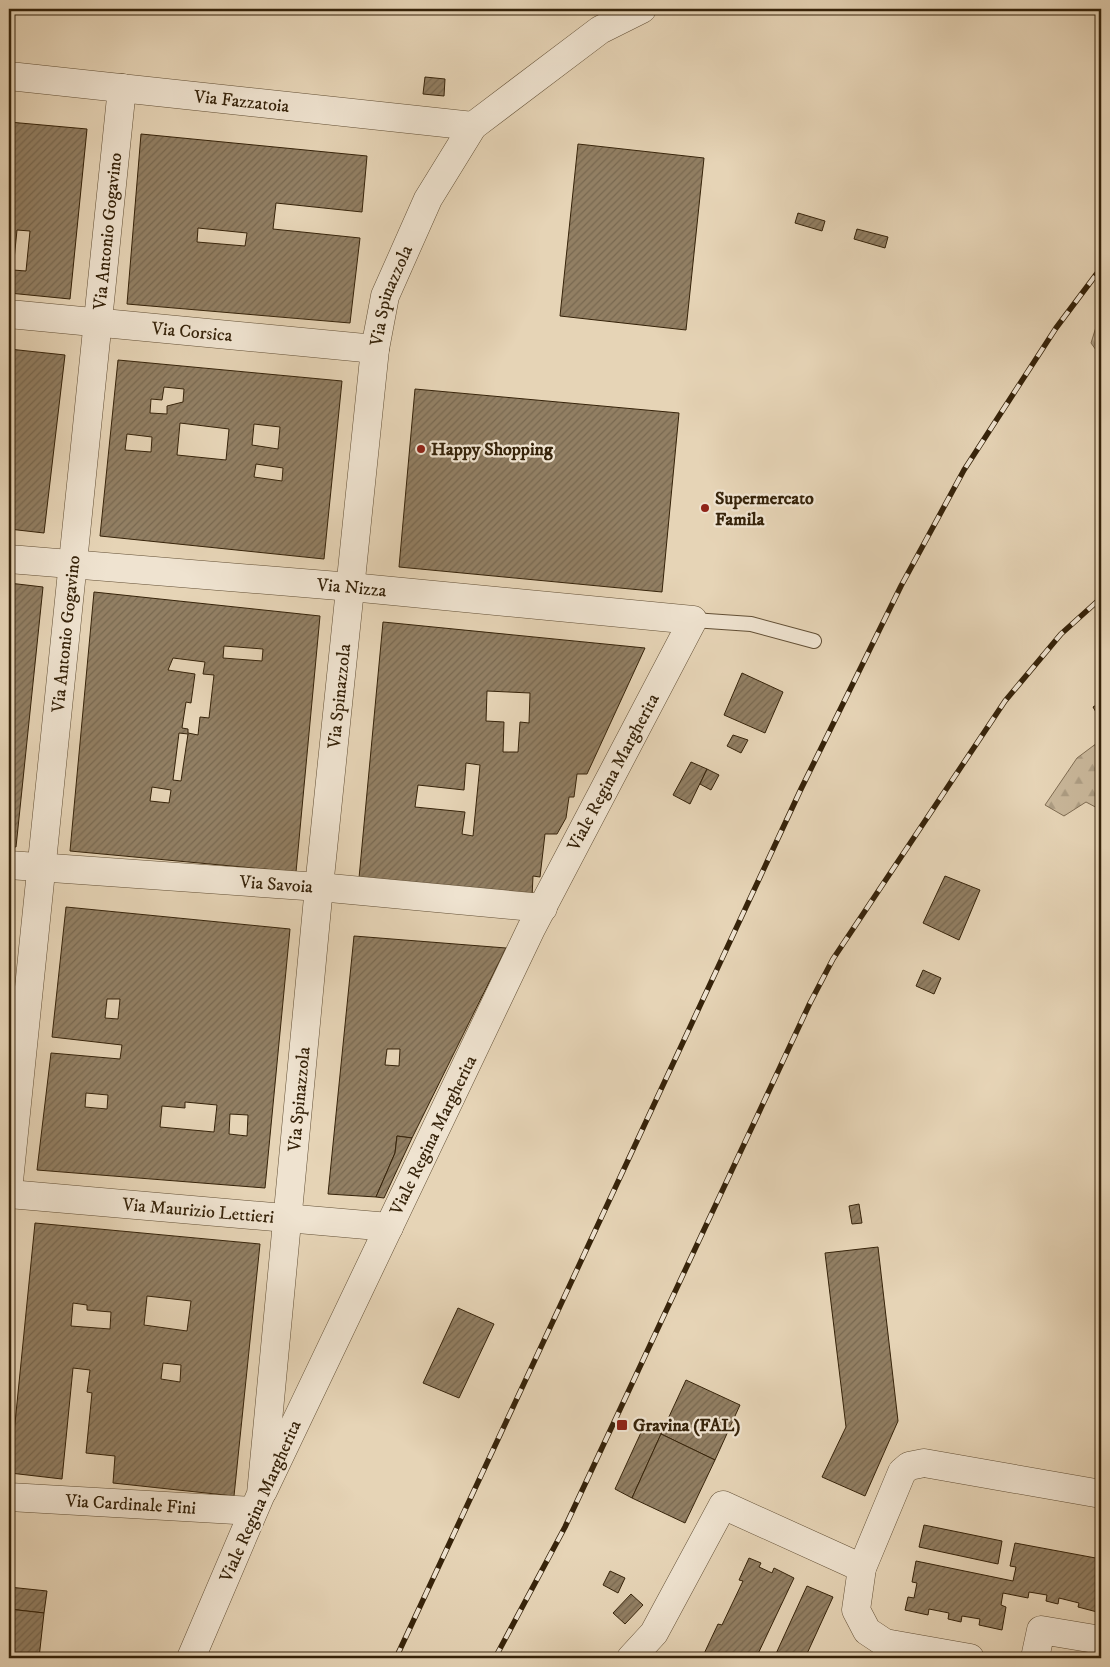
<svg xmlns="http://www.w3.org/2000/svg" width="1110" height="1667" viewBox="0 0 1110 1667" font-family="'IM FELL DW Pica',serif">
<defs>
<pattern id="forest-firs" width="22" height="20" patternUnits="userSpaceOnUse" patternTransform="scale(1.25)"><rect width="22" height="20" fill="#c8b699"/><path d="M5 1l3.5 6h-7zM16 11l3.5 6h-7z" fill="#ac9c82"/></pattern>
<pattern id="building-hatch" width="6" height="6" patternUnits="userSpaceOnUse" patternTransform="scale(1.25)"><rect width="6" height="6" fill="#927f63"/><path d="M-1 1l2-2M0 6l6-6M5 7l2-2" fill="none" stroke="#786850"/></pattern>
</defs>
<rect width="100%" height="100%" fill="#e6d4b6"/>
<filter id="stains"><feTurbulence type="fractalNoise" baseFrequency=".004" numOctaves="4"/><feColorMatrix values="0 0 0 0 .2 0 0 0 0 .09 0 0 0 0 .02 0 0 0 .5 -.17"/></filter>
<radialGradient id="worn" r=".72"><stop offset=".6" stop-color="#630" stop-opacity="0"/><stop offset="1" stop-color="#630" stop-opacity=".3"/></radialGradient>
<g fill="url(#forest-firs)" stroke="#7f6c52">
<polygon points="1101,311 1101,357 1091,343"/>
<polygon points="1101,740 1101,810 1086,802 1064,816 1045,805 1077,758"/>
</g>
<g fill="url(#building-hatch)" stroke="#36230a" fill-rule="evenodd">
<polygon points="425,77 445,79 444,96 423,94"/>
<path d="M9,122L87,129L70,299L9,293ZM17,230L30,231L26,271L13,270Z"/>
<path d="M141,134L367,156L362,212L276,203L273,229L360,238L350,323L127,304ZM198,228L247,233L245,246L197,242Z"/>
<polygon points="578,144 704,158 686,330 560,316"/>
<polygon points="798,213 825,221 822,231 795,223"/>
<polygon points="857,229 888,237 885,248 854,239"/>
<polygon points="9,349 65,355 44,533 9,529"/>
<path d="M118,360L342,381L324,559L100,536ZM164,387L184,389L183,402L167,406V414L150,413L151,399L162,400ZM180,423L229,429L226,460L177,455ZM254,424L280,427L278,449L252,445ZM127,434L152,437L151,452L125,450ZM256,464L283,468L282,481L254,477Z"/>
<polygon points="415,389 679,413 662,592 399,567"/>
<polygon points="9,583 43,587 16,847 9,846"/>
<path d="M94,592L320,616L296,872L70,851ZM224,646L263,649L262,661L223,658ZM173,658L205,662L203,674L214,675L209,718L200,717L198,735L188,733V729L182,728L186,702L191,703L195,674L168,670ZM179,733L188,734L181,781L173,780ZM152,787L171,790L169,803L150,801Z"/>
<path d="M383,622L645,648L587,774H577L574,797H569L566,818L557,834H545L540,877L533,876L532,897L359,878ZM487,691L530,693L529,723L520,722L518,752H503L504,722L486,721ZM466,763L480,765L473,836L462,834L465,812L415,807L418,785L464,790Z"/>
<polygon points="742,673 783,692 765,733 724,715"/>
<polygon points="1101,702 1101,718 1100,719 1093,707"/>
<polygon points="733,735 748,740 741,753 727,746"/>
<polygon points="691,762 707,769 690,804 673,795"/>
<polygon points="707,769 719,775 711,790 700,784"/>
<polygon points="945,876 980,890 959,940 923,923"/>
<path d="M66,907L290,929L265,1188L37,1170L51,1053L120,1059L122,1045L52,1037ZM107,999H120L118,1019L105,1018ZM86,1093L108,1095L107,1109L85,1107ZM185,1102L217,1105L214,1132L160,1127L162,1106L185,1108ZM230,1114L248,1115L247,1136L229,1134Z"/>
<path d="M354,936L506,948L412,1138L397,1136L395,1153L376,1197L328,1194ZM387,1049H400L399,1066L385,1065Z"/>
<polygon points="923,970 941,978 934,994 916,986"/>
<polygon points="397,1136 412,1138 384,1198 376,1197 395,1153"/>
<polygon points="859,1204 862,1223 852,1224 849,1206"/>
<path d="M35,1223L260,1244L234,1496L113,1483L115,1456L86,1453L92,1393L87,1392L90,1370L73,1368L62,1479L10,1473ZM147,1296L191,1301L187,1331L144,1325ZM73,1303L87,1305V1310L111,1312L110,1329L71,1326ZM163,1363L181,1365L180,1382L161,1379Z"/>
<polygon points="878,1247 898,1421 865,1496 822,1477 846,1427 825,1253"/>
<polygon points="458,1308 494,1324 459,1398 423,1383"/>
<polygon points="686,1380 740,1405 715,1460 661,1434"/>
<polygon points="644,1426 661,1434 632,1498 615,1489"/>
<polygon points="661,1434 715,1460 685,1523 632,1498"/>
<polygon points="924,1525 1002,1541 998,1564 919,1547"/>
<polygon points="1015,1543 1101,1559 1101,1613 1078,1607 1079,1603 1059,1598 1058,1604 1046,1601 1047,1595 1029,1592 1028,1598 1003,1593 1001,1605 1006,1607 1002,1630 979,1625 980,1619 962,1616 961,1622 948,1619 949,1613 929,1609 928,1615 905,1610 908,1597 914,1598 917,1583 912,1582 916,1561 1013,1581 1016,1567 1010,1566"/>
<polygon points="749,1558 761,1563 759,1567 772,1573 774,1568 794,1578 756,1658 702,1658 718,1624 722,1625 743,1581 739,1580"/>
<polygon points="610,1571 625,1578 618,1593 603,1585"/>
<polygon points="807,1586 833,1597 805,1658 774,1658"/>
<polygon points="9,1587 47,1591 44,1613 9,1609"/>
<polygon points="631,1594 643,1605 625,1624 613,1613"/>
<polygon points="9,1609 44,1613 39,1658 9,1658"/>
</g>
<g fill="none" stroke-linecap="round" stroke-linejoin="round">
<defs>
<polyline id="service" points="693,620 751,624 814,641"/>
<g id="minor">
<path id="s1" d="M9,76L473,126"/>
<path id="s2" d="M9,314L375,349"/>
<path id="s3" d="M9,559L351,587L693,620L531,929L263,1491"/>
<path id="s4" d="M9,865L319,887L543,908"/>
<path id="s5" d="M9,1181L122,88"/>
<path id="s6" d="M9,1194L389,1227"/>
<path id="s7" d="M9,1497L253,1511"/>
<polyline points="631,1658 654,1633 723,1505 862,1568"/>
<polyline points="970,1658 885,1643 867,1631 856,1610 862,1568 902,1472 909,1466 924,1463 1101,1494"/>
<polyline points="1035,1658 1041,1630 1101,1640"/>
</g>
<g id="tertiary">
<path id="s8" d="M191,1658L261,1494L319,887L375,349L385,296L428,199L473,126L600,30L642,9"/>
</g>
</defs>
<use href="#service" stroke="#624f35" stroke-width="16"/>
<use href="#minor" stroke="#624f35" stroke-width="29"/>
<use href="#tertiary" stroke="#624f35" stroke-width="29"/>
<use href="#service" stroke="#efe3d0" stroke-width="14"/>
<use href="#minor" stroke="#efe3d0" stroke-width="28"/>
<use href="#tertiary" stroke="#efe3d0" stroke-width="28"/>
<defs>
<g id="rail">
<polyline points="396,1658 801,789 901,586 964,470 1056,328 1101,268"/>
<polyline points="495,1658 565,1527 810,1003 833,959 1005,701 1061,634 1101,598"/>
</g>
</defs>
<use href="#rail" stroke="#36230a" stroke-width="5.5"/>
<use href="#rail" stroke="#efe3d0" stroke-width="4" stroke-dasharray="11" stroke-linecap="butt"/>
</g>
<g fill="#8f2418" stroke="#efe3d0" stroke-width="2">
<circle cx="421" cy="449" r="5"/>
<circle cx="705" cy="508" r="5"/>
<rect x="616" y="1419" width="12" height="12" rx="2.5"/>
</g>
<g text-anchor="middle" stroke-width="4.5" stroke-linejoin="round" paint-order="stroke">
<g font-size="18" fill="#36230a" stroke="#efe3d0">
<text dy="6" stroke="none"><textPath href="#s1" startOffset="234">Via Fazzatoia</textPath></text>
<text dy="6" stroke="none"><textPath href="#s5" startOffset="955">Via Antonio Gogavino</textPath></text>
<text dy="6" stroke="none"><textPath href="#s8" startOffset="1385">Via Spinazzola</textPath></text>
<text dy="6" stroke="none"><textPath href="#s2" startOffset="184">Via Corsica</textPath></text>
<text dy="6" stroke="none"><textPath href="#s3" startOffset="344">Via Nizza</textPath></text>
<text dy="6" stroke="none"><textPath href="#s5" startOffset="550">Via Antonio Gogavino</textPath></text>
<text dy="6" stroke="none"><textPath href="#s8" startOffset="980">Via Spinazzola</textPath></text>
<text transform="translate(613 772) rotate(-62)" y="6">Viale Regina Margherita</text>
<text dy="6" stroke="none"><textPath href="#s4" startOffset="268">Via Savoia</textPath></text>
<text dy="6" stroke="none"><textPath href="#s8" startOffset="575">Via Spinazzola</textPath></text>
<text transform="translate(433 1135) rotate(-64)" y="6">Viale Regina Margherita</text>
<text dy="6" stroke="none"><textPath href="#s6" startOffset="190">Via Maurizio Lettieri</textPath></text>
<text transform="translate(260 1501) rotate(-66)" y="6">Viale Regina Margherita</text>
<text dy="6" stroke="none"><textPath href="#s7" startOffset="122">Via Cardinale Fini</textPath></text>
</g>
<g font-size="18" font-weight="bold" fill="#36230a" stroke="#efe3d0" text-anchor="start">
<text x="431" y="455">Happy Shopping</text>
<text x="715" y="504">Supermercato<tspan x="715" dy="21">Famila</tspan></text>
<text x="633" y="1431">Gravina (FAL)</text>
</g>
</g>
<rect width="1110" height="1667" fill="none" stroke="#e6d4b6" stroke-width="30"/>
<rect x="10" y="10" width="1090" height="1647" fill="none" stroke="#36230a" stroke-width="2.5"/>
<rect x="15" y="15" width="1080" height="1637" fill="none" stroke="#36230a"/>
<rect width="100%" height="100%" filter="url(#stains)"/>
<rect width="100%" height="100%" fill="url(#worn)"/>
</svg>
